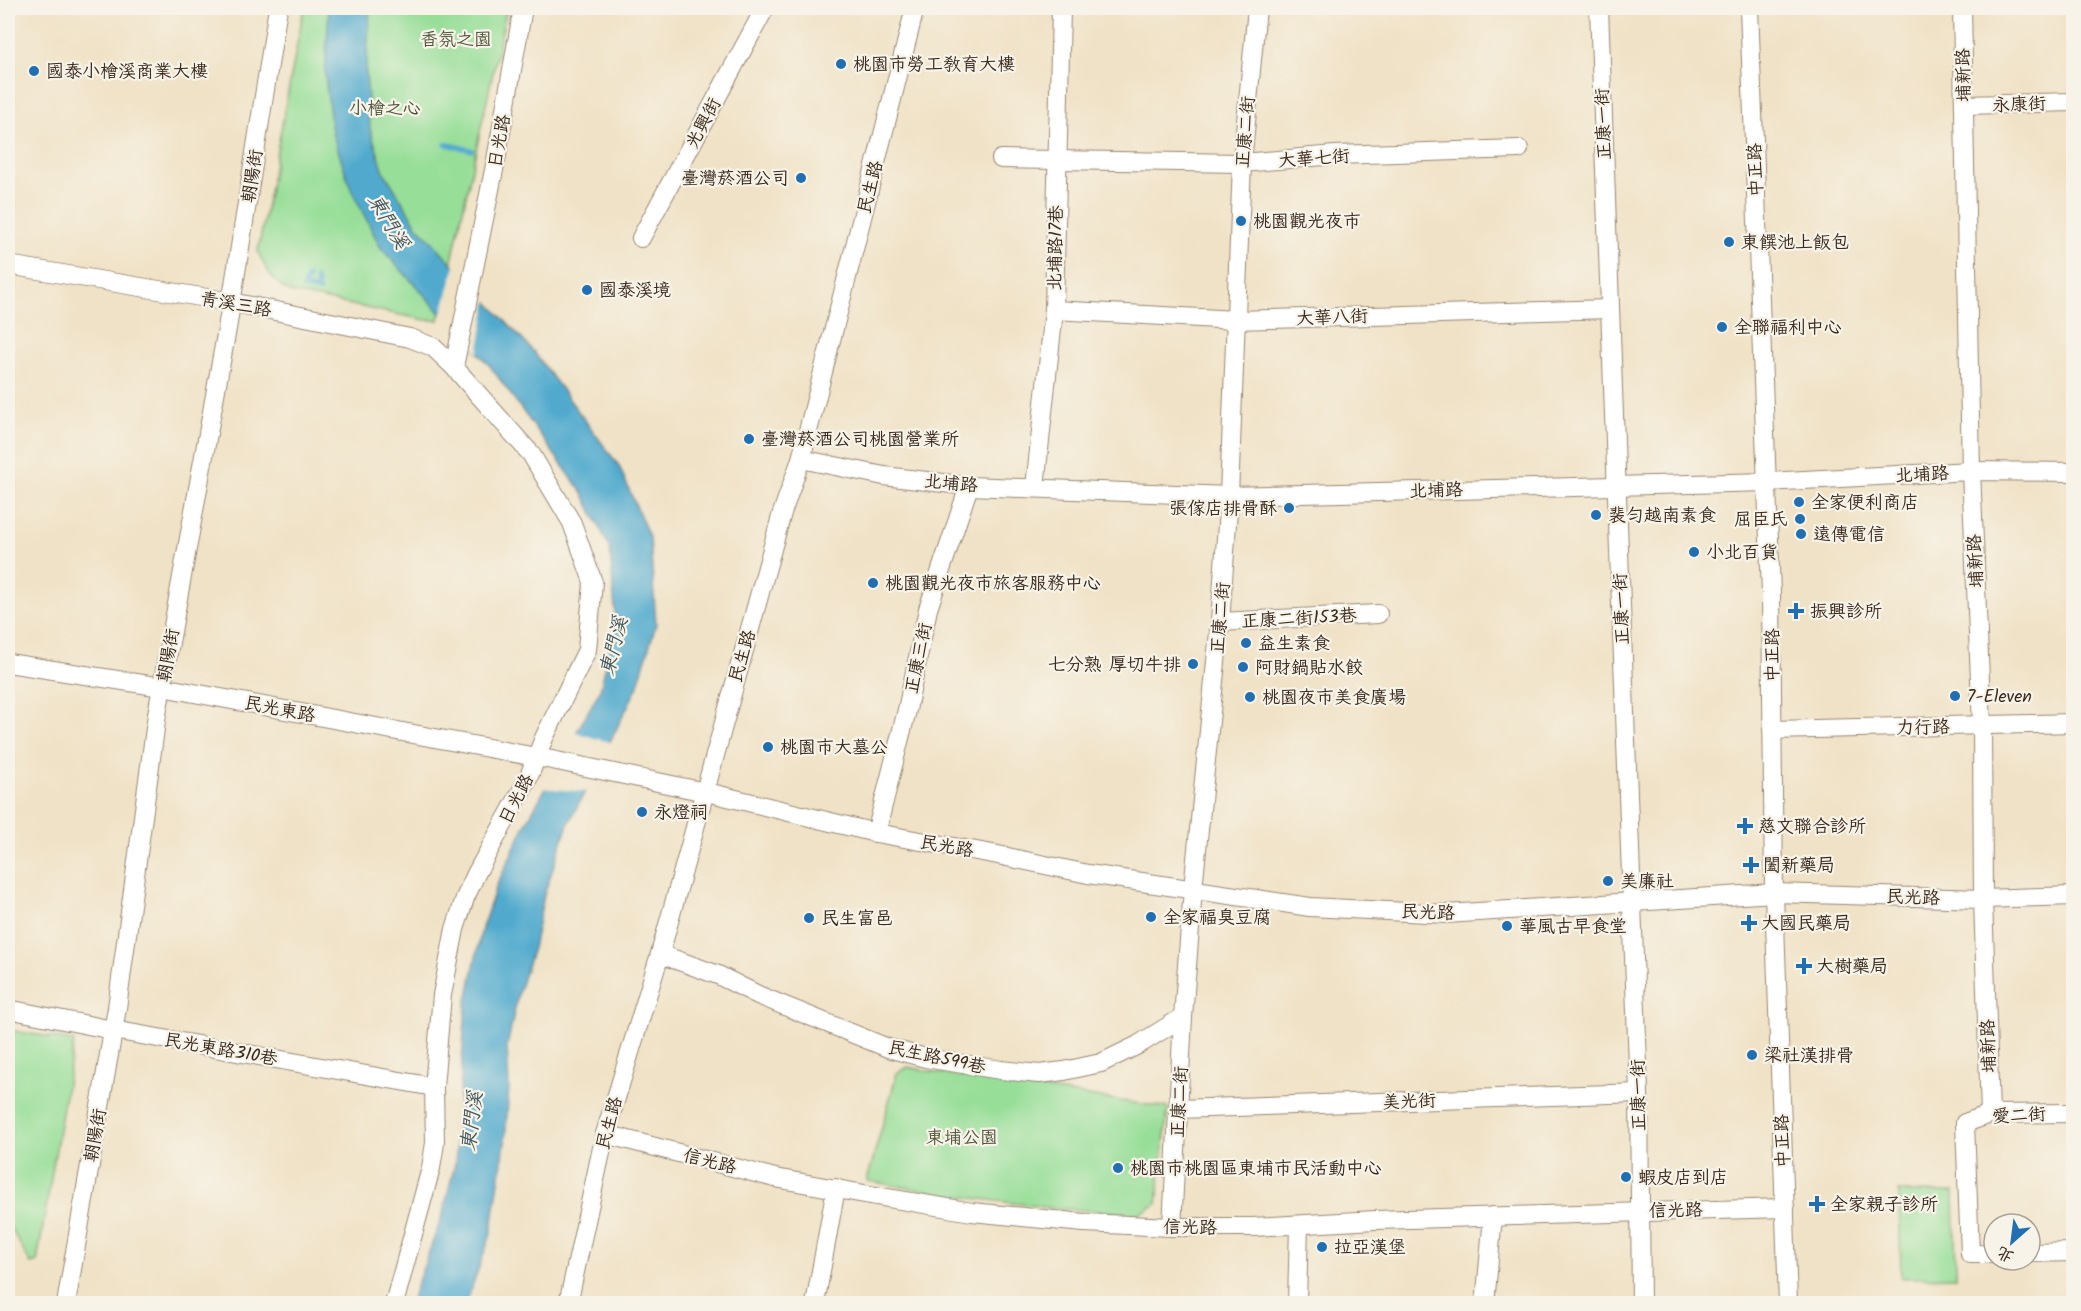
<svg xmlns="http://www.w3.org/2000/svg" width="2081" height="1311" viewBox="0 0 2081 1311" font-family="Kalam,'LXGW WenKai TC',sans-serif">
<rect width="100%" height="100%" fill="#f7f3e8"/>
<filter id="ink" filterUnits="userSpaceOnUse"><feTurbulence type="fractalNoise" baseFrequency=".0167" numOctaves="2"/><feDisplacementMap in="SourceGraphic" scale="12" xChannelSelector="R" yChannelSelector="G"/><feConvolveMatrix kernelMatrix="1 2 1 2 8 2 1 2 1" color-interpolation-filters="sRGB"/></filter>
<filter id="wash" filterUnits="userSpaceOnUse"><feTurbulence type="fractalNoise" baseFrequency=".008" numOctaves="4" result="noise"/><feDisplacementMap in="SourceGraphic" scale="24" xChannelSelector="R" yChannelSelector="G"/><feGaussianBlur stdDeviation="1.35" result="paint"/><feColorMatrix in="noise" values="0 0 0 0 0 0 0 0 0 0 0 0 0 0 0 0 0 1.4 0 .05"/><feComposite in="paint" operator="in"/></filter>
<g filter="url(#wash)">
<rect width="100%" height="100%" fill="#f0e2c6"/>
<g fill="#97de98" stroke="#69845b" stroke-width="1.5">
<path d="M304,8H507L439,320H425L289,292C272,281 265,269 258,251Z"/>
<polygon points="8,1030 74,1041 37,1262 31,1264 8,1223"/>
<polygon points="908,1067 955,1076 1168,1108 1157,1204 1139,1214 1051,1208 958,1196 867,1181 897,1073"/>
<polygon points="1899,1192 1954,1192 1956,1277 1901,1278"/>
</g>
<polygon fill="#51aace" stroke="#466a76" stroke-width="1.5" points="329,8 370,8 366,72 370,129 384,172 416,224 533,351 619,466 650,539 656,624 637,688 567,827 544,895 533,948 518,994 507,1047 509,1087 505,1142 491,1234 466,1303 410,1303 442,1217 455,1164 466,1005 482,928 496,887 525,825 600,690 616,623 610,549 584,495 490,366 381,248 351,189 332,132 325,75"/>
<g fill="#f0e2c6">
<polygon points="456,262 488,298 478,353 441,317"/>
<polygon points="573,732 613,743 588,792 542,788"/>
</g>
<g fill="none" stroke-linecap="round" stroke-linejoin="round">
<g stroke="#51aace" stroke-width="5">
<polyline points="446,144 472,150"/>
<polyline points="308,277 303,287 319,291 316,279"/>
</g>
</g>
</g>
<g filter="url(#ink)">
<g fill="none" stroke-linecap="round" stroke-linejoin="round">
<defs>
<g id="minor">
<polyline points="1599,8 1639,1093 1641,1304"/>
<polyline points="1749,8 1771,593 1774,893 1788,1304"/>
<polyline points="1962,8 1971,471 1982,726 1983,899 1990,1114"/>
<polyline points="1964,105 2074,102"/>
<polyline points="1001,159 1242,163 1335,155 1519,149"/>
<polyline points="641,238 765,8"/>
<polyline points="8,265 231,302 410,338 433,347 454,367"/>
<polyline points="1054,310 1236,320 1610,309"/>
<polyline points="801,459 884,476 969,486 1229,496 1768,482 1971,471 2074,472"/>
<polyline points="1035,487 1054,310 1061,8"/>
<polyline points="1220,622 1378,614"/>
<polyline points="8,663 162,687 552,760 715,794 876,833 993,854 1088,874 1310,907 1446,914 1774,893 1983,899 2074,896"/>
<polyline points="1772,730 2074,723"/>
<polyline points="876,833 907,710 928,609 969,486"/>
<polyline points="660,954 718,975 758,995 888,1048 926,1058 1001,1070 1039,1074 1064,1071 1101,1063 1138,1045 1183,1017"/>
<polyline points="8,1009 113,1030 434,1087"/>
<polyline points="1179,1109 1639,1093"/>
<polyline points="605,1134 775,1178 870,1195 972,1212 1084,1223 1172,1227 1253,1227 1375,1220 1785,1208"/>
<polyline points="1172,1227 1183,1017 1193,889 1220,622 1229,496 1242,163 1257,8"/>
<polyline points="2030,1253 2074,1252"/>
<polyline points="1994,1254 1970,1254 1965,1123 1990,1114 2074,1113"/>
<polyline points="66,1304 117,1008 157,714 227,329 278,8"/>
<polyline points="394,1304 431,1168 435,1143 434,1087 442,995 455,929 465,898 476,874 527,781 544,738 587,650 593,582 572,523 531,454 454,367 496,160 523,8"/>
<polyline points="568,1304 605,1134 660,954 782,513 801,459 915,8"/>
<polyline points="815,1304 836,1188"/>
<polyline points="1297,1304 1299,1225"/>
<polyline points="1485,1304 1493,1216"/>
</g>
</defs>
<use href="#minor" stroke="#968672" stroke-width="20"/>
<use href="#minor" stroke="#fff" stroke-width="18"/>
</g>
</g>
<g fill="#1f6fb2" stroke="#f7f3e8" stroke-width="2">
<circle cx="841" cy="64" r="6"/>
<circle cx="34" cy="71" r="6"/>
<circle cx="801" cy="178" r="6"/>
<circle cx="1241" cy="221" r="6"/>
<circle cx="1729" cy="242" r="6"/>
<circle cx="587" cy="290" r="6"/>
<circle cx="1722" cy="327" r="6"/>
<circle cx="749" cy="439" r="6"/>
<circle cx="1799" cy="502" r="6"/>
<circle cx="1289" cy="508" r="6"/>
<circle cx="1596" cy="515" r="6"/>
<circle cx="1800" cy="519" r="6"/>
<circle cx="1801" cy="534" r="6"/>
<circle cx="1694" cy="552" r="6"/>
<circle cx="873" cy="583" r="6"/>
<path d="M1793 602h6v6h6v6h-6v6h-6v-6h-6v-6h6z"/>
<circle cx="1246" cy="643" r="6"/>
<circle cx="1193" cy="664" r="6"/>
<circle cx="1243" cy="667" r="6"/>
<circle cx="1955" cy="696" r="6"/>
<circle cx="1250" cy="697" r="6"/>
<circle cx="768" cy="747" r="6"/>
<circle cx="642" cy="812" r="6"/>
<path d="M1742 817h6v6h6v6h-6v6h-6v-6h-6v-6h6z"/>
<path d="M1748 856h6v6h6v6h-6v6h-6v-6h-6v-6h6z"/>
<circle cx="1608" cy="881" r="6"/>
<circle cx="1151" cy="917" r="6"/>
<circle cx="809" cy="918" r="6"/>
<path d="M1746 914h6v6h6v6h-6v6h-6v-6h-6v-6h6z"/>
<circle cx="1507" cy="926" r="6"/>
<path d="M1801 957h6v6h6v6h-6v6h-6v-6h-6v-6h6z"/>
<circle cx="1752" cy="1055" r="6"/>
<circle cx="1118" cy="1168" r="6"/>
<circle cx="1626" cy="1177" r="6"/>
<path d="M1814 1195h6v6h6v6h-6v6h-6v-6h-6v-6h6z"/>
<circle cx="1322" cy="1247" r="6"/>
</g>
<g text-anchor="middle" stroke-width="4.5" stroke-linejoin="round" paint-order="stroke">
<g font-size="18" fill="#52573c" stroke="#f7f3e8">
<text x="456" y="45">香氛之園</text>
<text x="385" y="114">小檜之心</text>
<text x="962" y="1143">東埔公園</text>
</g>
<g font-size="18" fill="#3b2a1e" stroke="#f7f3e8" text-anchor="start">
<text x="853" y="70">桃園市勞工教育大樓</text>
<text x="46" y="77">國泰小檜溪商業大樓</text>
<text x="789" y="184" text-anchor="end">臺灣菸酒公司</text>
<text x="1253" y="227">桃園觀光夜市</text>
<text x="1741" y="248">東饌池上飯包</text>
<text x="599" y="296">國泰溪境</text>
<text x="1734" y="333">全聯福利中心</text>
<text x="761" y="445">臺灣菸酒公司桃園營業所</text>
<text x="1811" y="508">全家便利商店</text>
<text x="1277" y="514" text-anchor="end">張傢店排骨酥</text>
<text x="1608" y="521">裴勻越南素食</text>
<text x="1788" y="525" text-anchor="end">屈臣氏</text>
<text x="1813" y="540">遠傳電信</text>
<text x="1706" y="558">小北百貨</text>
<text x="885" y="589">桃園觀光夜市旅客服務中心</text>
<text x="1810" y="617">振興診所</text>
<text x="1258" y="649">益生素食</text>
<text x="1181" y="670" text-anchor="end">七分熟 厚切牛排</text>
<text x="1255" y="673">阿財鍋貼水餃</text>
<text x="1967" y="702">7-Eleven</text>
<text x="1262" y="703">桃園夜市美食廣場</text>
<text x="780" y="753">桃園市大墓公</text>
<text x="654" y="818">永燈祠</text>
<text x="1758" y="832">慈文聯合診所</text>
<text x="1763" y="871">闔新藥局</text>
<text x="1620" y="887">美廉社</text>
<text x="1163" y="923">全家福臭豆腐</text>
<text x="821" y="924">民生富邑</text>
<text x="1761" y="929">大國民藥局</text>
<text x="1519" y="932">華風古早食堂</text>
<text x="1816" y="972">大樹藥局</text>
<text x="1764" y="1061">梁社漢排骨</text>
<text x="1130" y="1174">桃園市桃園區東埔市民活動中心</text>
<text x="1638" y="1183">蝦皮店到店</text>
<text x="1830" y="1210">全家親子診所</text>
<text x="1334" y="1253">拉亞漢堡</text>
</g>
<g font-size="18" fill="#3b2a1e" stroke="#f7f3e8">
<text transform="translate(1963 75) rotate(-91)" y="6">埔新路</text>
<text transform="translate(2019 104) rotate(-2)" y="6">永康街</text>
<text transform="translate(703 123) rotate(-62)" y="6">光興街</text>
<text transform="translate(1603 124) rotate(-92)" y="6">正康一街</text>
<text transform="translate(1245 132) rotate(-85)" y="6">正康二街</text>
<text transform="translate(499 141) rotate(-80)" y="6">日光路</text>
<text transform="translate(1314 158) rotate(-4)" y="6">大華七街</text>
<text transform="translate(1755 170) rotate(-92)" y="6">中正路</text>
<text transform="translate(252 176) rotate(-81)" y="6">朝陽街</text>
<text transform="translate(870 187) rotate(-76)" y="6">民生路</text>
<text transform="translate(1055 248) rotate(-89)" y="6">北埔路17巷</text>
<text transform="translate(236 304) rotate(10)" y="6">青溪三路</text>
<text transform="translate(1332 317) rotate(-2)" y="6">大華八街</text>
<text transform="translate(1922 474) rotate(-3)" y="6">北埔路</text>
<text transform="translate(951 483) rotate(5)" y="6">北埔路</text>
<text transform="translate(1436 490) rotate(-2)" y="6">北埔路</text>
<text transform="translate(1975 561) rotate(-93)" y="6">埔新路</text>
<text transform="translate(1621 609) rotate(-92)" y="6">正康一街</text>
<text transform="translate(1220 618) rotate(-85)" y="6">正康二街</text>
<text transform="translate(1299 618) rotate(-3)" y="6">正康二街153巷</text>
<text transform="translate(168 655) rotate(-80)" y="6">朝陽街</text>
<text transform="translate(1772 655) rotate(-90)" y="6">中正路</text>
<text transform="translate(742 656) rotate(-74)" y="6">民生路</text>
<text transform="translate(918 658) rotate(-78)" y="6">正康三街</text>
<text transform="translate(280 709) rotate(11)" y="6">民光東路</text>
<text transform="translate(1923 727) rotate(-1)" y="6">力行路</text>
<text transform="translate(516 799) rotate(-63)" y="6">日光路</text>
<text transform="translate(947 846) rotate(10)" y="6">民光路</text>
<text transform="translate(1913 897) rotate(2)" y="6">民光路</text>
<text transform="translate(1428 912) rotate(2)" y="6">民光路</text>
<text transform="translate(1988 1046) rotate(-92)" y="6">埔新路</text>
<text transform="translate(221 1049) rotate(10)" y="6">民光東路310巷</text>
<text transform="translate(937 1057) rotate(12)" y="6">民生路599巷</text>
<text transform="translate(1638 1095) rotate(-91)" y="6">正康一街</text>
<text transform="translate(1409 1101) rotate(-2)" y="6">美光街</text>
<text transform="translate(1179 1102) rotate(-87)" y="6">正康二街</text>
<text transform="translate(2019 1115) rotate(-3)" y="6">愛二街</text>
<text transform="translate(609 1123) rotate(-75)" y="6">民生路</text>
<text transform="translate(95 1135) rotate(-80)" y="6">朝陽街</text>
<text transform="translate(1782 1141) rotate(-92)" y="6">中正路</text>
<text transform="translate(710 1161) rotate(14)" y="6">信光路</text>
<text transform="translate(1676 1210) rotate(-1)" y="6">信光路</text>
<text transform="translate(1190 1227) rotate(1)" y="6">信光路</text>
</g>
<g font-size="20" font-style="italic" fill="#43575c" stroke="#f7f3e8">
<text transform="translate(389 221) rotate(59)" y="7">東門溪</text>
<text transform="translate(613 646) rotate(-76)" y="7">東門溪</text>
<text transform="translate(471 1121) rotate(-83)" y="7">東門溪</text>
</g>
</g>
<rect width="2081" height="1311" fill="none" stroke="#f7f3e8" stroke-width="30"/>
<g transform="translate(2012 1242) rotate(208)"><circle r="28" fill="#f7f3e8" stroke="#aca397" stroke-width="1.5"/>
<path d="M0-4.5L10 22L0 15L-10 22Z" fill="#1f6fb2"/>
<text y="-9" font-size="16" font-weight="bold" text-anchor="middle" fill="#3b2a1e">北</text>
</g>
</svg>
